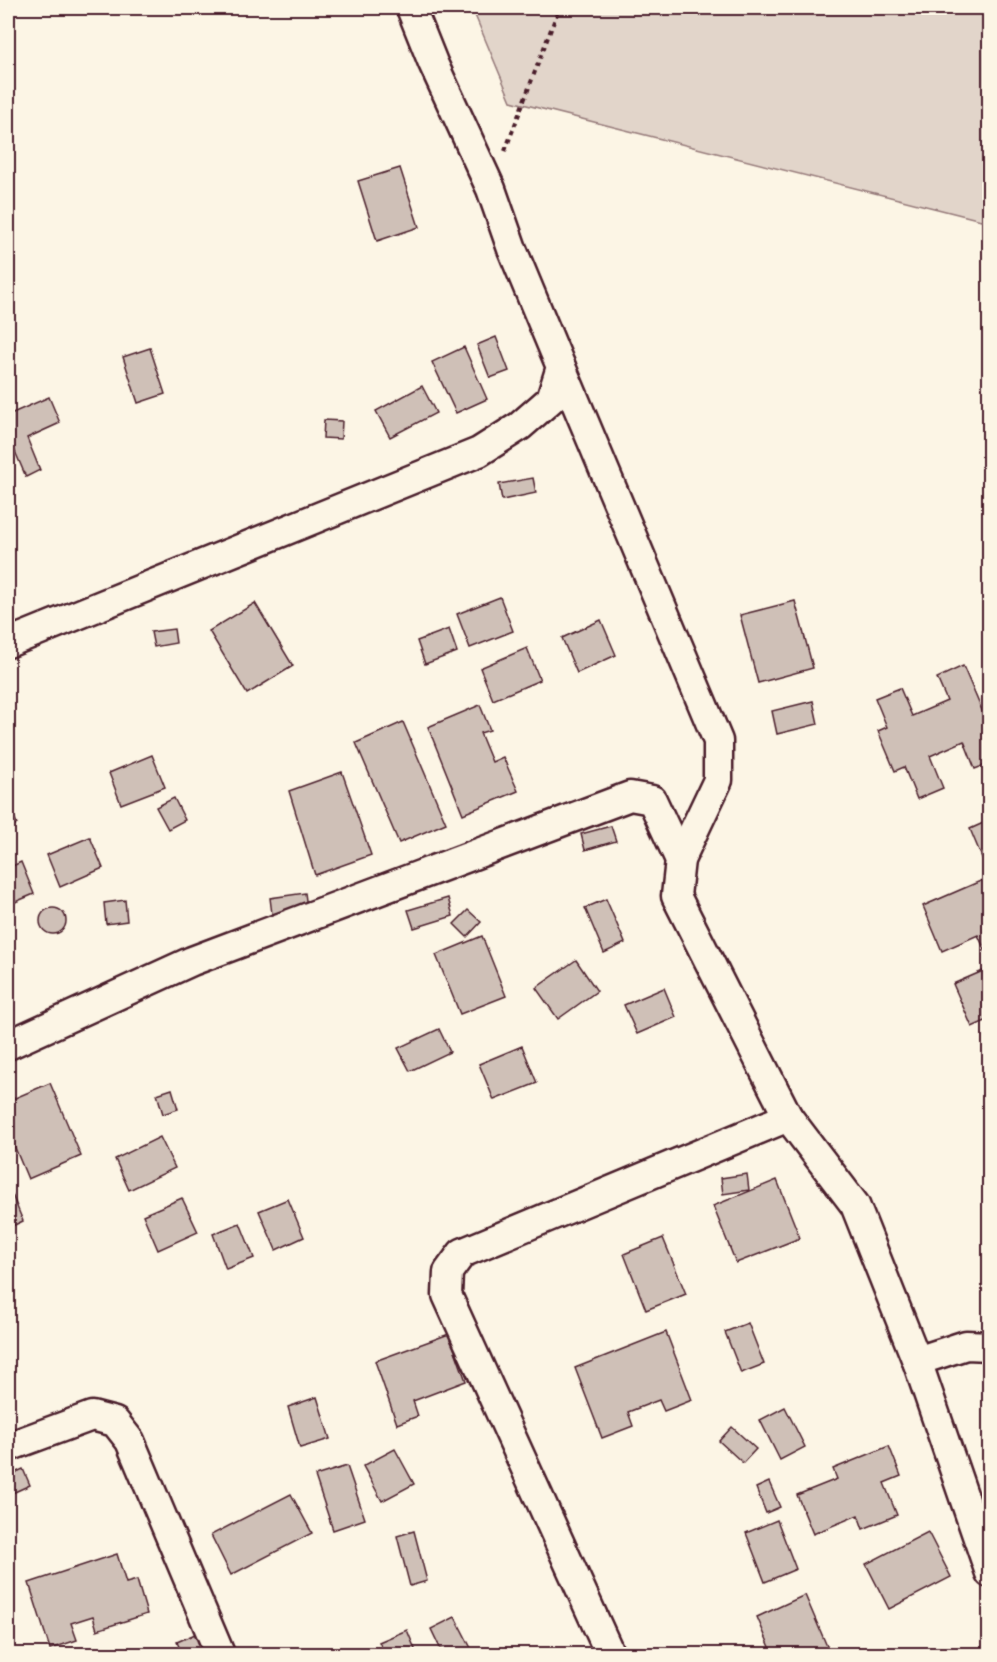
<svg xmlns="http://www.w3.org/2000/svg" width="997" height="1662" viewBox="0 0 997 1662" font-family="'Shantell Sans',sans-serif">
<rect width="100%" height="100%" fill="#fcf5e5"/>
<filter id="ink" filterUnits="userSpaceOnUse"><feTurbulence type="fractalNoise" baseFrequency=".0167" numOctaves="2"/><feDisplacementMap in="SourceGraphic" scale="12" xChannelSelector="R" yChannelSelector="G"/><feConvolveMatrix kernelMatrix="1 2 1 2 8 2 1 2 1" color-interpolation-filters="sRGB"/></filter>
<g filter="url(#ink)">
<polygon fill="#e2d5ca" stroke="#967a7a" stroke-width="1.5" points="472,8 989,8 989,222 511,101"/>
<g fill="#cfc0b7" stroke="#4a1f2b" stroke-width="1.5">
<polygon points="400,168 419,227 377,241 358,181"/>
<polygon points="496,337 509,371 490,378 477,345"/>
<polygon points="464,347 487,399 456,413 432,362"/>
<polygon points="150,348 165,394 138,403 123,357"/>
<polygon points="422,386 436,413 390,437 376,411"/>
<polygon points="49,397 60,423 27,438 40,470 26,477 8,435 8,415"/>
<polygon points="324,420 342,421 341,439 323,438"/>
<polygon points="533,478 536,493 502,500 499,484"/>
<polygon points="500,597 513,631 470,648 457,614"/>
<polygon points="795,601 813,668 758,683 740,615"/>
<polygon points="255,603 293,666 247,694 209,631"/>
<polygon points="601,620 616,655 577,673 562,638"/>
<polygon points="174,629 176,643 154,647 151,632"/>
<polygon points="449,629 457,652 425,664 417,641"/>
<polygon points="527,648 540,680 493,700 480,668"/>
<polygon points="963,666 990,729 990,763 975,769 964,741 930,756 943,788 917,799 904,767 895,771 878,731 887,727 875,698 900,688 912,716 947,701 937,678"/>
<polygon points="813,701 818,724 777,734 772,711"/>
<polygon points="480,705 490,730 480,733 492,762 503,757 518,791 463,814 428,727"/>
<polygon points="403,722 446,823 399,843 356,743"/>
<polygon points="152,755 165,787 121,804 109,773"/>
<polygon points="342,772 371,855 315,875 289,791"/>
<polygon points="174,798 185,820 168,829 156,807"/>
<polygon points="8,801 17,824 8,828"/>
<polygon points="990,820 990,862 985,865 970,829"/>
<polygon points="611,826 616,841 585,850 581,834"/>
<polygon points="90,837 103,868 60,887 47,855"/>
<polygon points="21,862 34,894 8,905 8,868"/>
<polygon points="990,877 990,961 978,935 942,951 923,906"/>
<polygon points="305,893 307,908 272,914 270,898"/>
<polygon points="448,898 453,916 414,928 408,910"/>
<polygon points="606,899 625,943 604,953 585,908"/>
<polygon points="125,900 127,921 106,924 104,903"/>
<circle cx="53" cy="921" r="13"/>
<polygon points="468,910 481,922 467,937 454,924"/>
<polygon points="482,936 506,996 460,1014 436,955"/>
<polygon points="576,960 597,991 558,1019 536,988"/>
<polygon points="990,968 990,1019 972,1027 953,984"/>
<polygon points="664,988 676,1017 637,1034 624,1005"/>
<polygon points="439,1029 450,1052 410,1071 398,1048"/>
<polygon points="522,1046 537,1083 494,1100 479,1064"/>
<polygon points="50,1083 81,1156 28,1179 8,1131 8,1101"/>
<polygon points="172,1089 178,1109 163,1114 157,1094"/>
<rect x="987" y="1111" width="3" height="15"/>
<polygon points="160,1137 175,1168 129,1190 115,1159"/>
<polygon points="747,1174 749,1190 723,1194 721,1178"/>
<polygon points="777,1180 800,1238 736,1263 713,1206"/>
<polygon points="8,1185 23,1221 8,1228"/>
<polygon points="182,1198 198,1232 158,1250 143,1215"/>
<polygon points="288,1199 304,1237 276,1250 259,1211"/>
<polygon points="240,1223 254,1258 226,1269 213,1234"/>
<polygon points="663,1238 686,1294 646,1310 624,1254"/>
<polygon points="748,1323 764,1364 741,1373 725,1332"/>
<polygon points="666,1332 692,1400 664,1411 659,1400 628,1412 633,1426 602,1438 575,1368"/>
<polygon points="449,1334 466,1381 413,1401 418,1416 397,1424 375,1361"/>
<polygon points="317,1397 330,1439 300,1448 288,1407"/>
<polygon points="785,1407 805,1447 780,1460 760,1420"/>
<polygon points="732,1427 756,1449 743,1463 719,1441"/>
<polygon points="889,1446 901,1476 884,1483 897,1515 863,1529 858,1515 813,1534 797,1495 837,1479 833,1469"/>
<polygon points="395,1449 414,1484 382,1501 363,1466"/>
<polygon points="347,1466 365,1519 333,1530 315,1476"/>
<polygon points="23,1469 30,1485 8,1495 8,1476"/>
<polygon points="769,1482 780,1507 766,1513 756,1488"/>
<polygon points="291,1494 312,1533 231,1575 211,1535"/>
<polygon points="777,1520 796,1569 765,1582 746,1533"/>
<polygon points="414,1531 427,1581 410,1586 397,1536"/>
<polygon points="928,1532 951,1577 889,1609 866,1564"/>
<polygon points="117,1554 126,1583 137,1580 147,1614 97,1630 93,1616 71,1623 77,1640 50,1649 29,1583"/>
<polygon points="805,1595 829,1651 822,1654 773,1654 757,1617"/>
<polygon points="455,1617 474,1654 443,1654 431,1629"/>
<polygon points="407,1630 417,1654 385,1654 379,1642"/>
<polygon points="195,1634 204,1654 182,1654 177,1642"/>
</g>
<g fill="none" stroke-linecap="round" stroke-linejoin="round">
<defs>
<g id="street">
<polyline points="561,367 718,741 718,780 680,860 676,896 788,1117"/>
<polyline points="8,643 479,452 520,426 551,399 561,367 512,249 491,189 433,63 411,8"/>
<polyline points="8,1045 192,961 630,796 652,800 680,860"/>
<polyline points="917,1361 966,1345 990,1346"/>
<polyline points="8,1447 92,1416 115,1422 130,1441 220,1654"/>
<polyline points="610,1654 447,1295 448,1272 462,1253 788,1117 855,1205 917,1361 990,1573"/>
</g>
</defs>
<use href="#street" stroke="#4a1f2b" stroke-width="33"/>
<polyline stroke="#4a1f2b" stroke-width="4" stroke-dasharray="4.5 4.5" stroke-linecap="butt" points="505,151 559,8"/>
<use href="#street" stroke="#fcf5e5" stroke-width="28"/>
</g>
</g>
<rect width="997" height="1662" fill="none" stroke="#fcf5e5" stroke-width="30"/>
<rect x="15" y="15" width="967" height="1632" fill="none" stroke="#4a1f2b" stroke-width="2" filter="url(#ink)"/>
</svg>
